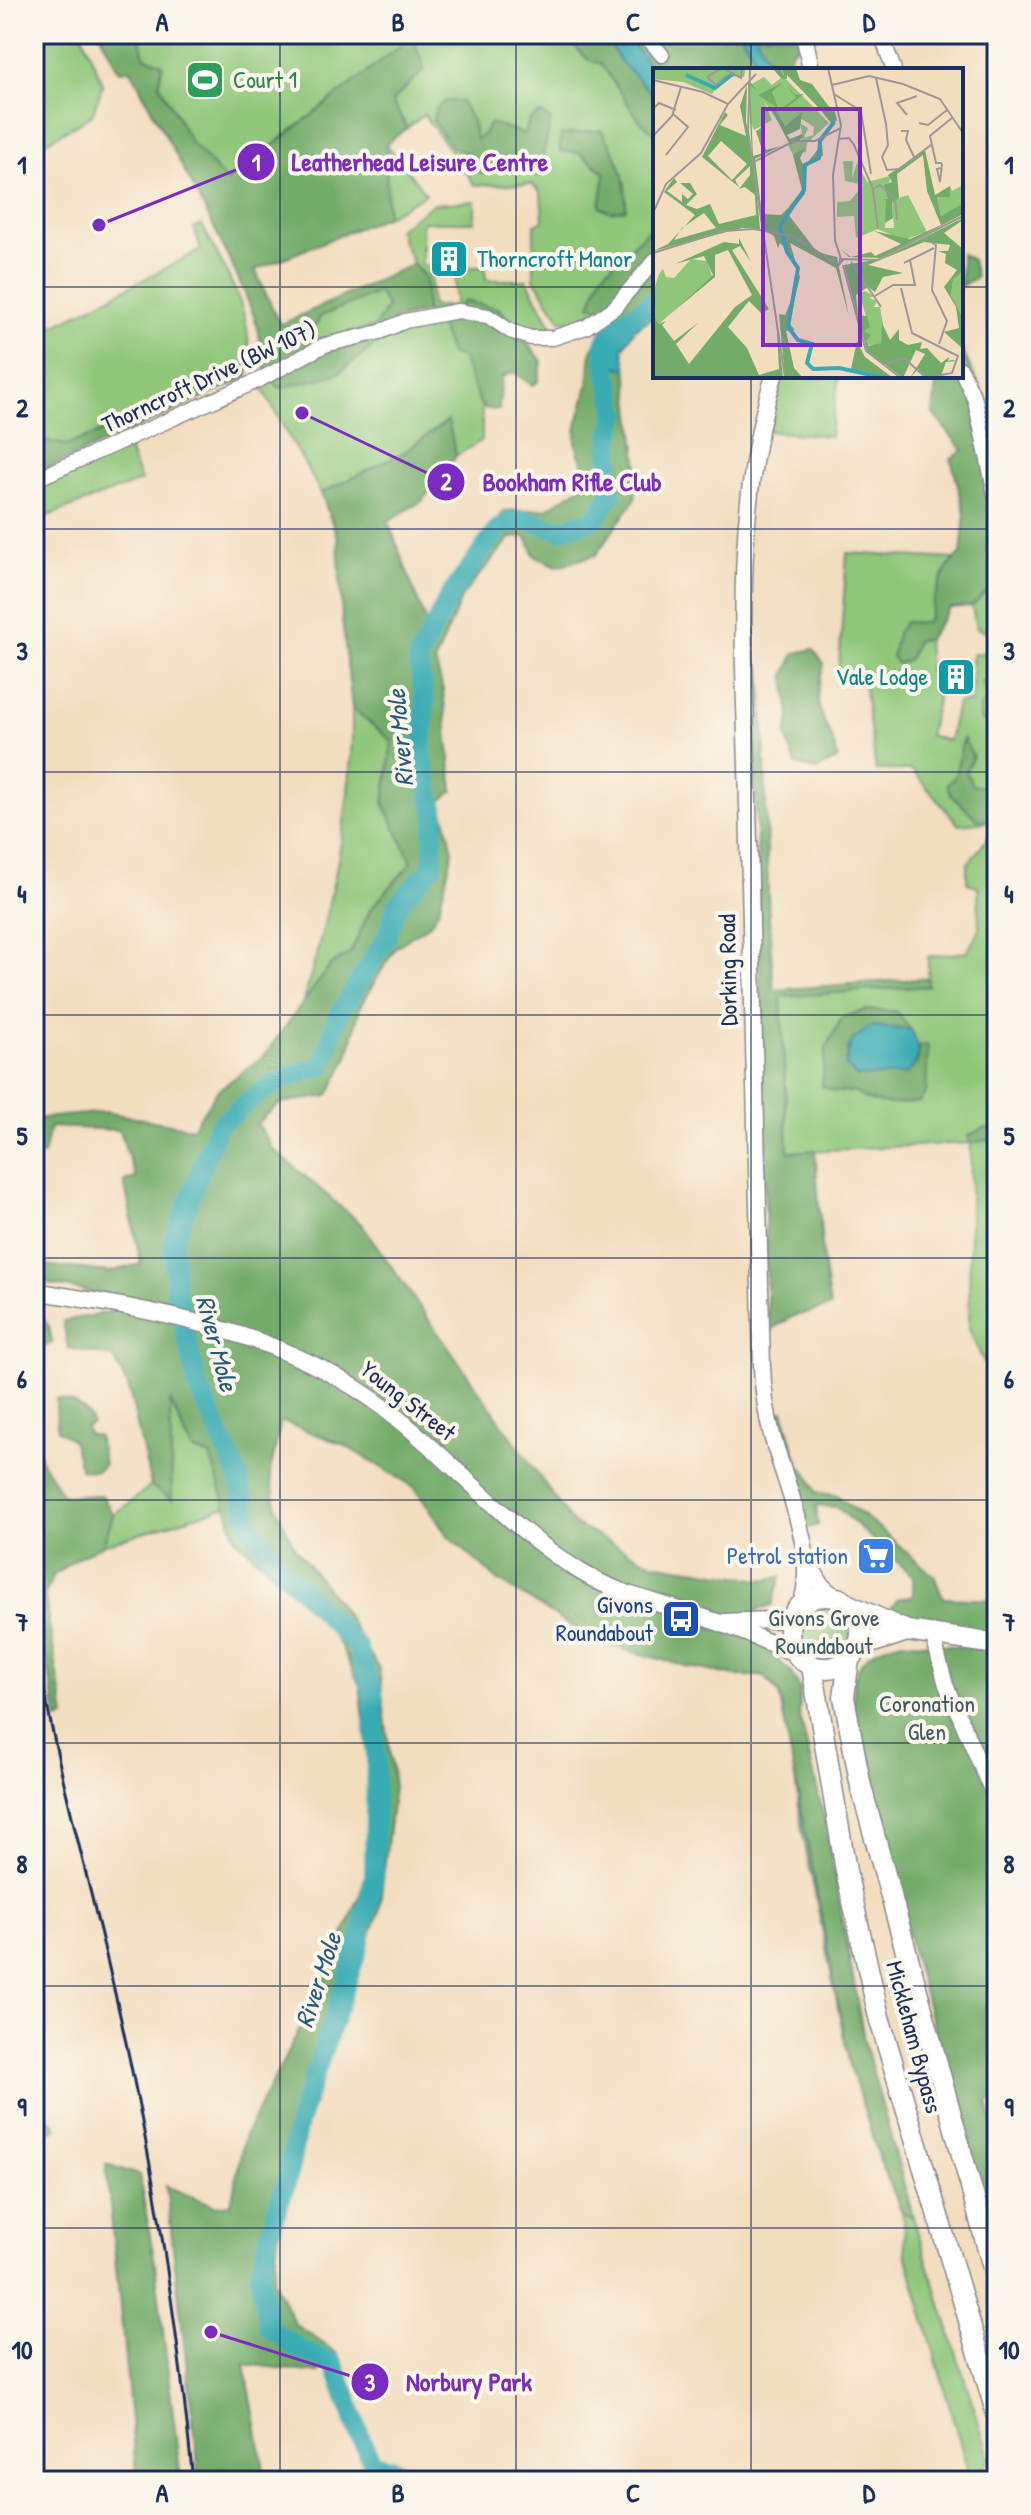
<svg xmlns="http://www.w3.org/2000/svg" width="1031" height="2515" viewBox="0 0 1031 2515" font-family="'Patrick Hand',sans-serif">
<rect width="100%" height="100%" fill="#fbf7ec"/>
<filter id="ink" filterUnits="userSpaceOnUse"><feTurbulence type="fractalNoise" baseFrequency=".0125" numOctaves="2"/><feDisplacementMap in="SourceGraphic" scale="16" xChannelSelector="R" yChannelSelector="G"/><feConvolveMatrix kernelMatrix="1 2 1 2 8 2 1 2 1" color-interpolation-filters="sRGB"/></filter>
<filter id="wash" filterUnits="userSpaceOnUse"><feTurbulence type="fractalNoise" baseFrequency=".006" numOctaves="4" result="noise"/><feDisplacementMap in="SourceGraphic" scale="32" xChannelSelector="R" yChannelSelector="G"/><feGaussianBlur stdDeviation="1.8" result="paint"/><feColorMatrix in="noise" values="0 0 0 0 0 0 0 0 0 0 0 0 0 0 0 0 0 1.4 0 .05"/><feComposite in="paint" operator="in"/></filter>
<g filter="url(#wash)">
<rect width="100%" height="100%" fill="#f3ddbf"/>
<g fill="#8fc679" stroke="#557a6c" stroke-width="2">
<polygon points="34,34 82,34 103,85 92,115 34,149"/>
<polygon points="100,34 604,34 620,61 655,97 655,224 602,274 603,309 584,323 561,320 534,279 534,225 543,220 541,193 532,184 475,185 424,115 407,128 392,101 425,69 227,182 154,115 131,69 119,71"/>
<polygon points="386,144 426,194 387,216"/>
<polygon points="475,201 475,222 422,222 422,266 431,266 431,306 455,306 455,267 485,267 486,280 527,280 555,332 542,334 457,309 426,312 426,278 413,264 398,229 433,204"/>
<path d="M202,225C223,267 259,320 246,369L184,391L98,434L65,445L34,438V336L201,250L194,228Z"/>
<polygon points="378,292 387,307 375,327 318,340 314,329 321,316"/>
<polygon points="451,314 462,358 482,408 482,440 456,456 447,421 403,453 321,493 259,383 270,377 281,388 337,374 384,334"/>
<polygon points="783,376 817,379 839,376 830,436 768,431"/>
<polygon points="128,447 141,481 34,521 34,485"/>
<polygon points="847,553 953,559 950,608 927,640 929,672 936,673 937,701 929,735 949,741 957,703 972,702 972,655 989,651 988,632 976,628 972,606 997,581 997,821 959,825 912,770 876,770 863,677 838,678"/>
<path d="M352,708L392,741L384,804L412,862L370,910L351,952L330,966L303,1004C330,909 354,807 352,708Z"/>
<polygon points="989,836 997,837 997,1129 984,1128 971,1143 997,1138 997,1375 991,1378 969,1329 971,1143 788,1152 781,996 928,986 928,957 967,952 979,931 978,886 967,883 967,865"/>
<polygon points="168,1398 193,1451 210,1455 227,1506 103,1545 113,1515 151,1486 172,1499"/>
<circle cx="824" cy="1632" r="27"/>
<polygon points="764,1676 800,1689 799,1714 825,1822 864,2041 913,2217 990,2458 976,2481 971,2481 906,2254 902,2212 880,2160 849,2062 802,1830 790,1741 779,1694"/>
</g>
<g fill="#73ab69" stroke="#476d64" stroke-width="2" fill-rule="evenodd">
<path d="M100,34H139L144,56L163,64L159,83L192,144L227,181L412,37L425,69L392,101L407,128L386,144L387,216L255,270L280,325L413,264L426,278V312L394,320L375,345L337,374L280,388C249,354 267,351 254,316C220,229 172,152 131,69L119,71ZM378,292L387,307L375,327L318,340L314,329L321,316Z"/>
<polygon points="563,34 604,34 620,61 655,97 655,133 640,121 601,64 587,59"/>
<polygon points="626,34 741,34 755,58 756,70 655,70 655,74"/>
<polygon points="755,34 796,34 799,45 790,52 788,70 768,70 767,57"/>
<polygon points="445,101 461,101 472,121 476,139 484,134 490,123 524,134 529,120 541,113 551,120 543,155 548,171 538,176 521,164 482,174 468,153 452,147 433,120 436,108"/>
<path d="M601,130C619,157 627,177 626,209L611,212L600,207L605,173L580,153L560,151L561,135Z"/>
<polygon points="655,224 655,290 618,315 590,305 602,274"/>
<polygon points="961,254 972,260 976,278 961,286"/>
<polygon points="464,301 500,309 542,361 538,382 532,385 514,372 502,377 499,410 482,408 462,358 450,354 440,325"/>
<path d="M597,341L615,366L627,369L638,468L635,499L596,555L557,566L535,556L526,536L510,538L462,596L435,661L443,690L453,791L441,801L453,850L439,909L430,924L396,947L360,1006L348,1057L328,1096L281,1103L257,1123L273,1149L362,1225L573,1524L652,1563L762,1580L781,1577L772,1605L748,1613L754,1639L790,1671L800,1689L799,1714L825,1822L864,2041L913,2217L902,2212L880,2160L849,2062L779,1693L764,1676H736L689,1667L597,1642L499,1581L448,1536L414,1487L342,1444L281,1421L270,1472L277,1509L294,1546L337,1601L379,1668L394,1787L379,1912L309,2107L280,2222L273,2280L295,2324L338,2354L318,2373L245,2364L266,2481H200L166,2186L215,2206L231,2204L244,2137L327,1976L359,1897L369,1865L371,1779L360,1686L342,1648L317,1614L236,1539L210,1455L193,1451L170,1400L172,1500L151,1486L128,1386L113,1357L68,1348L63,1321L111,1312L100,1294L34,1281V1264L109,1272L141,1264L124,1181L136,1178L119,1130L50,1127L43,1155L34,1157V1119L105,1112L192,1128L218,1090L263,1057L330,966L351,952L370,910L412,862L384,804L392,741L352,708L342,619L338,539L321,493L403,453L448,421L456,456L422,501L388,521L427,625L504,511L546,509L592,480C564,434 579,430 588,384C591,367 587,355 597,341Z"/>
<path d="M961,348L997,424V581L972,606L950,608L927,640H917L909,659L898,664L892,657L897,633L905,622L927,623C933,603 942,564 961,555L965,513L951,459L963,450L933,414L937,376H961Z"/>
<polygon points="249,369 248,377 34,475 34,438 66,445 98,434 184,391"/>
<path d="M813,649L824,664C808,716 827,713 838,759L816,770L796,765L786,736L790,717L785,675L795,653Z"/>
<path d="M761,669C768,776 764,883 774,990L928,978V986L781,997L788,1152L815,1150L823,1260L830,1307L794,1316L768,1331L753,670Z"/>
<polygon points="997,675 997,732 980,719 979,709 988,697 982,681"/>
<polygon points="963,738 973,756 966,771 972,785 991,788 997,782 997,821 978,820 951,795 947,785 955,776"/>
<path d="M866,1010L895,1011L911,1030L872,1026L852,1041L847,1052L917,1063L920,1045L928,1046L926,1092L919,1102C896,1105 873,1107 854,1092H836L822,1086L826,1049L842,1017Z"/>
<polygon points="984,1128 997,1129 997,1138 971,1143 968,1136"/>
<polygon points="34,1310 49,1326 52,1343 36,1349 34,1353"/>
<path d="M56,1399C71,1400 88,1408 92,1424L85,1427L88,1434L98,1436L104,1464L97,1471L81,1470L72,1440L57,1430Z"/>
<path d="M783,1411L799,1465L807,1472L816,1492L837,1496L877,1526L934,1576L943,1598L997,1600V1636C966,1633 910,1639 890,1610L898,1599L913,1596V1576L837,1507L816,1506L818,1525L804,1529L774,1414Z"/>
<polygon points="34,1426 40,1458 63,1496 102,1495 113,1515 103,1545 78,1557 54,1575 44,1594 65,1717 58,1720 34,1590"/>
<path d="M902,1641L997,1650V1979L989,1983L990,2009L997,2011V2098L988,2102L997,2141V2244C954,2095 906,1945 873,1793C864,1755 847,1713 856,1675C861,1653 883,1646 902,1641Z"/>
<polygon points="34,2097 57,2128 34,2141"/>
<polygon points="106,2164 139,2175 155,2264 181,2481 137,2481"/>
</g>
<g fill="#39abb3" stroke="#2a6d88" stroke-width="2">
<polygon points="604,34 626,34 655,74 655,97 620,61"/>
<polygon points="741,34 755,34 767,57 768,70 756,70 755,58"/>
<polygon points="655,290 655,316 635,329 623,349 627,369 615,366 597,341 603,328 618,315"/>
<path d="M871,1026L911,1030C921,1048 921,1059 907,1074L857,1077L845,1065L852,1041Z"/>
</g>
<g fill="none" stroke-linecap="round" stroke-linejoin="round">
<g stroke="#39abb3" stroke-width="3">
<polyline points="661,44 668,34"/>
<polyline points="637,56 653,52"/>
</g>
<path stroke="#39abb3" stroke-width="20" d="M442,2481L420,2479L372,2462C354,2430 350,2396 333,2363L298,2349L268,2327L260,2274L270,2232L288,2177L298,2122L358,1949L374,1877L376,1759L373,1694L357,1647L279,1566L250,1525L238,1475L198,1386L176,1292L173,1243L218,1126L255,1096L285,1078L323,1066L337,1018L388,934L397,905L432,867L435,813L422,758L425,701L418,659L449,597L499,528L522,519L560,530L595,519L611,496L610,438L617,414L605,359V343L616,326L655,301"/>
</g>
</g>
<g filter="url(#ink)">
<g fill="none" stroke-linecap="round" stroke-linejoin="round">
<defs>
<g id="minor">
<polyline points="881,34 894,70"/>
<polyline points="648,38 662,55"/>
<polyline points="961,369 975,400 997,503"/>
<polyline points="34,480 257,381 325,345 380,332 405,321 458,311 488,316 510,331 531,338 553,338 586,327 614,308 655,260"/>
<polyline points="933,1637 946,1685 997,1804"/>
</g>
<g id="major">
<polyline points="804,34 811,70"/>
<path d="M774,376C731,512 745,663 748,803C752,991 757,1179 762,1367C763,1390 766,1412 772,1435C785,1484 819,1556 801,1605"/>
<path d="M34,1291C158,1311 283,1331 386,1409C453,1460 508,1528 581,1572C624,1598 671,1605 717,1622C743,1631 769,1643 795,1653"/>
<polyline points="808,1562 822,1586 834,1597"/>
<polyline points="724,1622 791,1619"/>
</g>
<g id="highway">
<circle cx="825" cy="1632" r="36"/>
<polyline points="851,1606 907,1631 997,1644"/>
<polyline points="858,1647 907,1631"/>
<polyline points="849,1659 844,1697 861,1787 997,2282"/>
<polyline points="812,1666 846,1871 879,2017 997,2415"/>
</g>
</defs>
<use href="#minor" stroke="#87868e" stroke-width="17"/>
<use href="#major" stroke="#87868e" stroke-width="19"/>
<use href="#highway" stroke="#87868e" stroke-width="23"/>
<use href="#minor" stroke="#fff" stroke-width="14"/>
<use href="#major" stroke="#fff" stroke-width="16"/>
<use href="#highway" stroke="#fff" stroke-width="20"/>
<path stroke="#1b2f5e" stroke-width="3" d="M34,1631C55,1769 96,1902 125,2038C157,2185 178,2332 193,2481"/>
</g>
</g>
<path fill="none" stroke="#1b2f5e" stroke-width="2" stroke-opacity="0.55" d="M280,34V2481M516,34V2481M751,34V70M34,287H655M961,287H997M751,376V2481M34,529H997M34,772H997M34,1015H997M34,1258H997M34,1500H997M34,1743H997M34,1986H997M34,2228H997"/>
<defs>
<symbol id="stadium-square" viewBox="-11 -11 22 22"><rect x="-9" y="-9" width="18" height="18" rx="4" fill="#2e9e5b" stroke="#fbf7ec"/><path d="M0-5a6.5 5 0 1 0 0 10a6.5 5 0 1 0 0-10ZM-3.5-1.8h7v3.6h-7Z" fill="#fff"/></symbol>
<symbol id="building-square" viewBox="-11 -11 22 22"><rect x="-9" y="-9" width="18" height="18" rx="4" fill="#0f9aa8" stroke="#fbf7ec"/><path d="M-4-6H4V6H1V3H-1V6H-4ZM-2.5-4.3h1.7v1.8h-1.7ZM.8-4.3h1.7v1.8H.8ZM-2.5-1h1.7V.8h-1.7ZM.8-1h1.7V.8H.8Z" fill="#fff"/></symbol>
<symbol id="supermarket-square" viewBox="-11 -11 22 22"><rect x="-9" y="-9" width="18" height="18" rx="4" fill="#3f7fe0" stroke="#fbf7ec"/><path d="M-6-5.5h2.5l.6 2H6L4.5 2H-2.5L-4.4-4H-6ZM-1.5 3.2a1.3 1.3 0 1 0 .1 0ZM3 3.2a1.3 1.3 0 1 0 .1 0Z" fill="#fff"/></symbol>
<symbol id="bus-square" viewBox="-11 -11 22 22"><rect x="-9" y="-9" width="18" height="18" rx="4" fill="#1a4fb4" stroke="#fbf7ec"/><path d="M-5-6H5V4H4V6H2V4H-2V6H-4V4H-5ZM-3.5-4V0h7V-4ZM-3.5 1.2v1.5H-2V1.2ZM2 1.2v1.5H3.5V1.2Z" fill="#fff"/></symbol>
</defs>
<g fill-rule="evenodd">
<use href="#stadium-square" x="183" y="58" width="44" height="44"/>
<use href="#building-square" x="427" y="237" width="44" height="44"/>
<use href="#building-square" x="934" y="655" width="44" height="44"/>
<use href="#supermarket-square" x="854" y="1534" width="44" height="44"/>
<use href="#bus-square" x="659" y="1597" width="44" height="44"/>
</g>
<g text-anchor="middle" stroke-width="8" stroke-linejoin="round" paint-order="stroke">
<g font-size="24" fill="#27864d" stroke="#fbf7ec" text-anchor="start">
<text x="233" y="88">Court 1</text>
</g>
<g font-size="24" fill="#0d838f" stroke="#fbf7ec" text-anchor="start">
<text x="477" y="267">Thorncroft Manor</text>
<text x="928" y="685" text-anchor="end">Vale Lodge</text>
</g>
<g font-size="24" fill="#1b2f5e" stroke="#fbf7ec">
<text transform="translate(209 377) rotate(-25)" y="8">Thorncroft Drive (BW 107)</text>
<text transform="translate(728 970) rotate(-91)" y="8">Dorking Road</text>
<text transform="translate(408 1401) rotate(38)" y="8">Young Street</text>
<text transform="translate(914 2037) rotate(75)" y="8">Mickleham Bypass</text>
</g>
<g font-size="24" fill="#366cbe" stroke="#fbf7ec" text-anchor="end">
<text x="848" y="1564">Petrol station</text>
</g>
<g font-size="24" fill="#164399" stroke="#fbf7ec" text-anchor="end">
<text x="653" y="1613">Givons<tspan x="653" dy="28">Roundabout</tspan></text>
</g>
<g font-size="24" fill="#3e5c66" stroke="#fbf7ec">
<text x="824" y="1626">Givons Grove<tspan x="824" dy="28">Roundabout</tspan></text>
<text x="927" y="1712">Coronation<tspan x="927" dy="28">Glen</tspan></text>
</g>
<g font-size="26" font-style="italic" fill="#265a7c" stroke="#fbf7ec">
<text transform="translate(400 738) rotate(-95)" y="9">River Mole</text>
<text transform="translate(217 1343) rotate(75)" y="9">River Mole</text>
<text transform="translate(318 1980) rotate(-72)" y="9">River Mole</text>
</g>
</g>
<g transform="translate(653 68)">
<rect width="310" height="310" fill="#f3ddbf"/>
<path d="M0,0H93L91,9L73,8L59,26L30,14L0,11ZM122,0L176,55L154,75L153,84L140,87L135,77L150,71L147,55L155,60L151,70L160,67L161,59L147,50L149,45L129,60L111,33L119,52L101,62L97,53V17L111,9L119,17L129,9ZM190,93H200L199,110L204,95L214,114L237,108L232,160H241L239,132L255,127L274,164L250,172L225,161L203,170L201,148L184,149V134L197,133L210,117L192,113ZM310,117V143L288,148L284,129L297,118L299,123ZM38,191L54,193L59,208L6,256L0,247V225L6,206L10,201L13,209L21,210ZM310,203V257L298,226L300,212ZM212,223L221,228L216,230L224,233L221,239H227L230,256L228,275L222,278L213,276L211,263L216,259L206,225Z" fill="#8fc679"/>
<path d="M119,0H127L132,9L128,0H143L147,12L159,16L180,44L181,40L184,52L172,68L166,70L178,55L166,40L134,7V11L128,10ZM131,14L119,24L126,42L143,30L133,17L142,27L151,26L129,43H123L132,58L149,44L147,61L134,67L137,71L149,66L150,70L137,77L119,42L122,38L105,27ZM95,15H98L105,24L97,17L100,88L110,85L103,63L108,60L113,82L128,78L102,91L109,146L128,147L135,140L149,122L140,87L152,80L147,90L151,99L169,76L170,88L158,92L151,103L152,126L135,146L164,184L184,189L196,249L183,200L137,175L147,209L136,255L142,262L133,263L141,300L150,310H132L126,246L132,247L144,219V199L130,178L127,175L125,180L121,168L109,161L104,129L107,161L89,160L0,183L15,176L42,147L11,124L21,110L24,114L14,123L29,134V126L35,131L40,126L27,115H37L44,126L33,137L44,141L57,136L66,156L103,147L102,127L92,119L86,121L97,107V98L82,112L86,119L49,89L72,44L75,47L67,57L93,68L87,38L94,17L93,53L99,88ZM68,73L94,96L79,112L55,88ZM51,145L63,160L21,172L29,160ZM272,82L282,127L297,118V129H284L288,148L309,136L310,146L228,190L196,189L187,181L198,189L218,184L222,188L248,176L221,163L257,171L288,157L274,123L270,87L244,106L246,130L239,135L240,150L232,155L233,132H228L235,131L231,117L239,114L235,107ZM310,150V152L291,165L310,181V203L300,212L298,227L309,249L310,281L291,264L306,260L303,239L291,219L304,202L292,195L293,186L285,183H295L297,177L271,174L215,197L250,205L230,209L222,224L215,219L203,227L205,247L214,248L217,259L211,263L218,267L213,273L216,278L228,275L229,255L237,272L246,261V272L255,277L269,274L267,281L274,280L288,295L296,289L295,293L299,292L305,293L293,294L288,308L272,309L265,301L257,310L272,286L263,282L250,310L214,283L191,197L228,191ZM86,170L98,194L87,178L79,182L116,241L108,245L96,233L75,259L94,280L106,307L126,301L123,245L130,310L0,309V247L6,256L13,253L9,257L21,273L46,254L23,276L36,296L82,239L99,227L75,182L62,187V209L15,248L60,207L51,188L22,196L71,174L86,176ZM204,273L212,289L240,310L198,301Z" fill="#73ab69" fill-rule="evenodd"/>
<path fill="none" stroke="#39abb3" stroke-width="4" d="M33,7L62,20L81,5M181,54L167,73L166,90L152,97L151,122L127,158L134,184L145,200L135,259L145,272L159,276L154,295L160,301L186,300L232,310"/>
<path fill="none" stroke="#9d9798" stroke-width="2" d="M97,0L95,63L132,310M175,0L188,57L180,107L182,172L188,191M74,7L63,17L54,9L69,0L88,10L89,0M223,10L233,56L235,77L229,89L234,102L246,101L278,77M0,12L50,24L75,36M179,17L216,8L250,16L287,31L310,65M181,26L208,43L218,106M0,41L6,35L23,42M254,47L244,35L264,28M266,55L275,57L294,42M248,63H255L253,72L261,89M0,68L19,48L28,19M185,71L196,70L201,77L220,121L225,161M13,87L35,59L20,46M289,95H283L277,68L299,50M97,96L141,73H162L188,60M288,100L284,101L287,114L289,96M220,121L227,117L242,131L244,152M0,145L13,116L48,85L75,36L103,6M271,170L283,177L279,222L294,253L286,276M0,185L71,163L101,161L139,168L185,196M190,192L186,197L187,191L224,192L310,148M198,194L228,239M251,195L281,180M190,197L213,283L248,310M248,220L259,265L305,288L299,305L273,310M222,228L240,217H262L257,192M230,297L251,290L273,310"/>
<path fill="#7b2cbf" fill-opacity="0.15" stroke="#7b2cbf" stroke-width="4" d="M110,41H207V277H110Z"/>
<rect width="310" height="310" fill="none" stroke="#1b2f5e" stroke-width="4"/>
</g>
<path fill="none" stroke="#7b2cbf" stroke-width="3" d="M99 225L256 162M302 413L446 482M211 2332L370 2382"/>
<g fill="#7b2cbf" stroke="#fbf7ec" stroke-width="3">
<circle cx="99" cy="225" r="8"/>
<circle cx="302" cy="413" r="8"/>
<circle cx="211" cy="2332" r="8"/>
<circle cx="256" cy="162" r="20"/>
<circle cx="446" cy="482" r="20"/>
<circle cx="370" cy="2382" r="20"/>
</g>
<g font-size="24" text-anchor="middle" font-weight="bold" fill="#fff">
<text x="256" y="171">1</text>
<text x="446" y="490">2</text>
<text x="370" y="2391">3</text>
</g>
<g font-size="26" text-anchor="middle" font-weight="bold" fill="#7b2cbf" stroke="#fbf7ec" stroke-width="8" stroke-linejoin="round" paint-order="stroke">
<text x="420" y="171">Leatherhead Leisure Centre</text>
<text x="572" y="491">Bookham Rifle Club</text>
<text x="469" y="2391">Norbury Park</text>
</g>
<rect width="1031" height="2515" fill="none" stroke="#fbf7ec" stroke-width="88"/>
<rect x="44" y="44" width="943" height="2427" fill="none" stroke="#1b2f5e" stroke-width="3"/>
<g font-size="26" text-anchor="middle" font-weight="bold" fill="#1b2f5e">
<text x="162" y="31">A</text>
<text x="398" y="31">B</text>
<text x="633" y="31">C</text>
<text x="869" y="31">D</text>
<text x="22" y="174">1</text>
<text x="1009" y="174">1</text>
<text x="22" y="417">2</text>
<text x="1009" y="417">2</text>
<text x="22" y="660">3</text>
<text x="1009" y="660">3</text>
<text x="22" y="903">4</text>
<text x="1009" y="903">4</text>
<text x="22" y="1145">5</text>
<text x="1009" y="1145">5</text>
<text x="22" y="1388">6</text>
<text x="1009" y="1388">6</text>
<text x="22" y="1631">7</text>
<text x="1009" y="1631">7</text>
<text x="22" y="1873">8</text>
<text x="1009" y="1873">8</text>
<text x="22" y="2116">9</text>
<text x="1009" y="2116">9</text>
<text x="22" y="2359">10</text>
<text x="1009" y="2359">10</text>
<text x="162" y="2502">A</text>
<text x="398" y="2502">B</text>
<text x="633" y="2502">C</text>
<text x="869" y="2502">D</text>
</g>
</svg>
